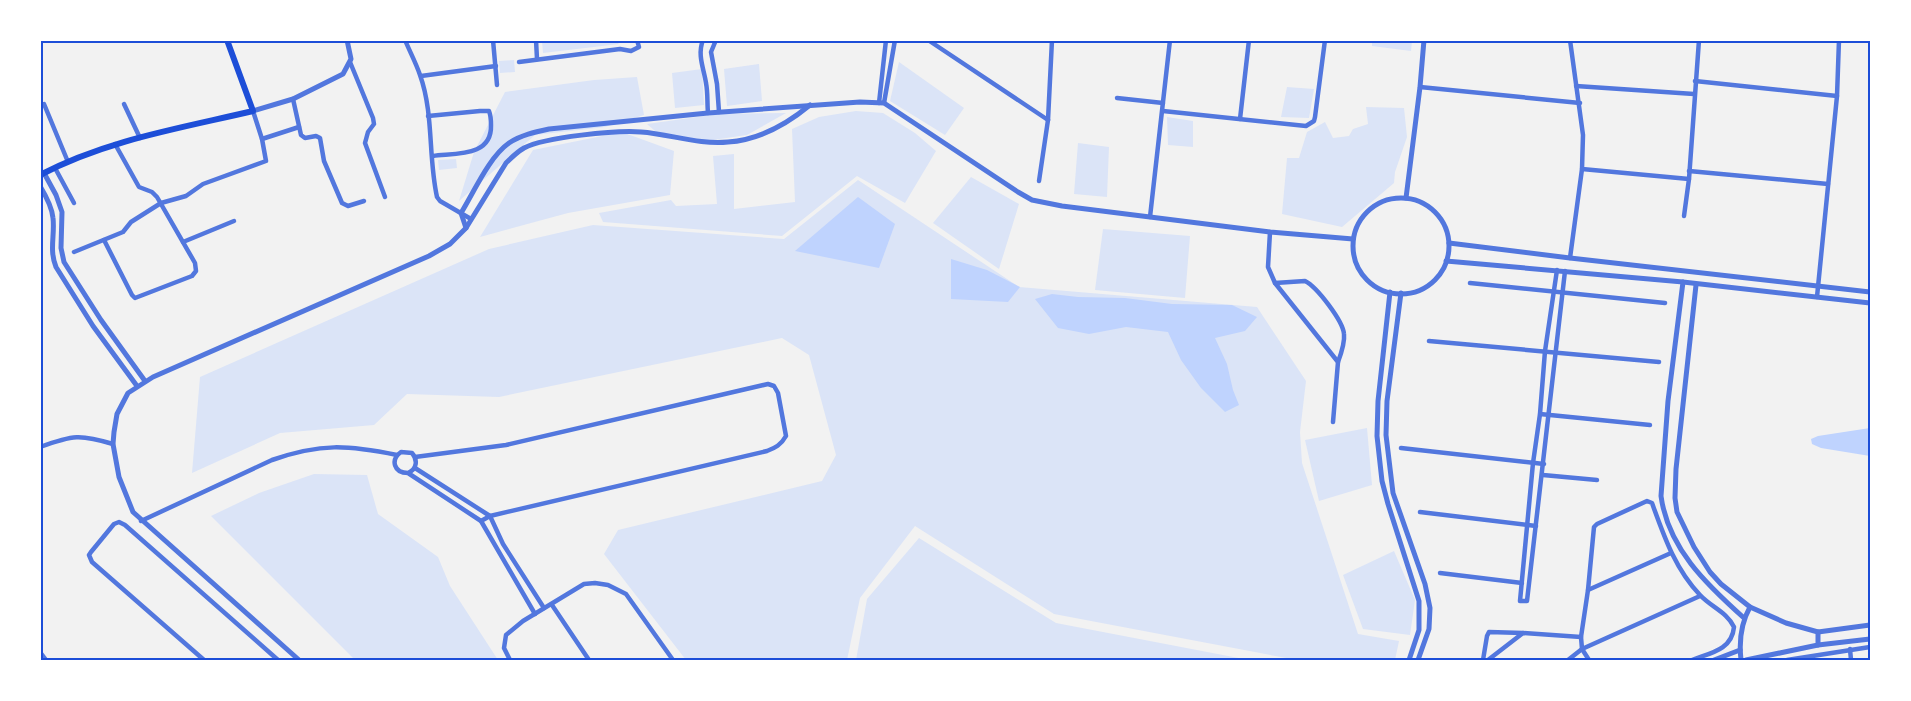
<svg xmlns="http://www.w3.org/2000/svg" width="1911" height="701" viewBox="0 0 1911 701" font-family="'IBM Plex Serif',serif">
<rect width="100%" height="100%" fill="#f2f2f2"/>
<g fill="#dbe4f7">
<polygon points="542,41 615,41 619,44 543,53"/>
<polygon points="1372,41 1412,41 1411,51 1372,46"/>
<polygon points="514,60 515,72 500,73 499,61"/>
<polygon points="899,62 964,108 945,135 890,101"/>
<polygon points="759,64 762,101 727,106 724,69"/>
<polygon points="702,69 704,105 675,108 672,73"/>
<polygon points="637,77 644,115 605,127 535,135 459,201 474,152 505,92 594,80"/>
<polygon points="1287,87 1314,89 1309,118 1281,117"/>
<polygon points="1366,107 1404,108 1407,137 1395,172 1394,183 1342,227 1282,214 1287,158 1299,158 1307,132 1325,122 1333,138 1349,136 1353,129 1368,124"/>
<polygon points="856,111 883,113 915,133 936,151 905,203 857,176 782,236 603,222 599,213 671,200 676,206 717,204 713,156 734,154 734,209 795,202 792,129 819,117"/>
<polygon points="786,113 747,135 706,141 663,138 647,124 718,114"/>
<polygon points="1167,117 1193,121 1193,147 1168,145"/>
<polygon points="622,132 674,151 670,195 568,213 480,237 533,150"/>
<polygon points="1078,143 1109,147 1107,197 1074,194"/>
<polygon points="456,159 457,168 439,170 438,160"/>
<polygon points="971,177 1019,204 999,269 933,223"/>
<polygon points="858,180 1019,287 1257,307 1306,381 1300,432 1302,463 1358,634 1399,641 1395,660 1297,660 1054,614 915,526 860,598 847,660 686,660 604,554 618,530 822,481 836,455 809,355 782,338 499,397 407,394 374,425 280,433 192,473 200,377 489,249 593,225 784,239"/>
<polygon points="1103,229 1190,236 1185,298 1095,290"/>
<polygon points="1367,428 1372,485 1319,501 1305,440"/>
<polygon points="314,474 367,475 378,514 438,557 450,586 498,660 355,660 211,516 259,493"/>
<polygon points="919,538 1056,623 1249,660 856,660 867,599"/>
<polygon points="1394,551 1415,600 1410,635 1363,629 1343,575"/>
</g>
<g fill="#bfd3fe">
<polygon points="858,197 895,224 879,268 795,251"/>
<polygon points="951,259 987,270 1020,287 1008,302 951,299"/>
<polygon points="1052,294 1078,297 1125,298 1172,304 1232,305 1257,317 1245,331 1215,338 1227,364 1233,390 1239,405 1225,412 1201,388 1181,360 1168,332 1126,327 1089,334 1058,328 1035,299"/>
<polygon points="1870,428 1870,456 1821,448 1812,444 1811,439 1818,436"/>
</g>
<g fill="none" stroke-linecap="round" stroke-linejoin="round">
<g stroke="#5277de" stroke-width="4.5">
<path d="M405,40C410,52 416,63 420,75C434,114 428,157 437,197L440,201L471,219"/>
<polyline points="493,40 497,85"/>
<polyline points="536,40 537,59"/>
<path d="M703,40C697,55 704,69 706,83C708,93 707,103 708,113"/>
<polyline points="716,40 711,52 717,84 719,112"/>
<polyline points="928,40 1048,120"/>
<polyline points="350,62 373,118 374,124 368,132 365,143 385,197"/>
<polyline points="519,62 620,49 631,51 639,47 637,40"/>
<polyline points="421,76 496,66"/>
<polyline points="1695,81 1837,96"/>
<polyline points="1576,86 1694,94"/>
<polyline points="1420,87 1580,103"/>
<polyline points="1117,98 1163,103"/>
<polyline points="293,99 301,135 305,138 316,136 320,138 324,161 342,203 348,206 364,201"/>
<polyline points="879,103 886,40"/>
<polyline points="884,103 895,40"/>
<polyline points="44,104 68,162"/>
<polyline points="124,104 140,138"/>
<polyline points="1163,111 1306,126 1314,121 1315,117 1325,40"/>
<path d="M428,116L480,111H489C491,116 491,120 491,125C492,157 456,153 433,156"/>
<polyline points="1240,119 1249,40"/>
<polyline points="262,139 299,127"/>
<polyline points="55,168 74,203"/>
<polyline points="1582,169 1689,179"/>
<polyline points="1689,171 1828,184"/>
<polyline points="1039,181 1048,120 1052,40"/>
<polyline points="1684,216 1689,179 1699,40"/>
<polyline points="1150,217 1170,40"/>
<polyline points="1270,232 1268,267 1275,283 1338,362 1333,422"/>
<polyline points="104,240 132,295 135,298 192,276 196,271 195,263 157,197 152,192 139,187 115,144"/>
<polyline points="183,242 234,221"/>
<polyline points="74,252 123,232 131,222 161,203 186,196 203,184 266,161 262,139 253,111"/>
<polyline points="1570,258 1582,169 1583,135 1570,40"/>
<polyline points="1557,270 1545,351 1540,414 1533,463 1520,601 1527,601 1565,271"/>
<path d="M1275,283L1305,281C1317,287 1343,321 1344,334C1345,343 1341,354 1338,362"/>
<polyline points="1470,283 1665,303"/>
<polyline points="1817,297 1837,96 1839,40"/>
<polyline points="1429,341 1659,362"/>
<polyline points="1540,414 1650,425"/>
<path d="M40,447C73,435 80,434 113,444"/>
<polyline points="1401,448 1544,464"/>
<path d="M415,457L506,445L768,384L774,386L778,393L786,436C781,445 775,448 767,451L490,516L481,521"/>
<polyline points="415,468 490,516 503,544 544,608"/>
<path d="M408,473C417,469 418,460 412,453L401,452C390,460 394,473 408,473L481,521L535,614"/>
<polyline points="1543,475 1597,480"/>
<polyline points="1420,512 1536,526"/>
<path d="M141,521L272,460C321,443 347,445 397,455"/>
<polyline points="1440,573 1522,583"/>
<polyline points="1588,590 1671,553"/>
<polyline points="552,605 589,660"/>
<polyline points="1850,649 1851,660"/>
<polyline points="40,652 46,660"/>
<polyline points="204,660 92,562 89,555 91,552 114,524 119,522 125,525 278,660"/>
<polyline points="510,660 504,648 506,635 523,621 584,584 595,583 608,585 626,594 673,660"/>
<polyline points="1483,660 1487,636 1489,632 1523,633"/>
<polyline points="1488,660 1523,633 1581,637"/>
<polyline points="1568,660 1582,649 1700,596"/>
<path d="M1589,660L1582,649L1581,637L1588,590L1594,527L1597,524L1647,501L1652,503C1664,536 1675,569 1700,595C1711,607 1727,612 1734,627C1732,650 1710,653 1692,660"/>
<polyline points="1787,660 1870,647"/>
</g>
<g stroke="#5277de" stroke-width="5">
<polyline points="253,111 293,99 343,74 351,59 347,40"/>
<polyline points="44,173 56,195 62,212 61,248 64,262 101,320 145,381"/>
<path d="M40,186C46,196 52,207 53,218C55,235 49,250 56,267L93,326L137,386"/>
<polyline points="1406,198 1420,87 1424,40"/>
<circle cx="1401" cy="246" r="48"/>
<path d="M466,228L461,213C474,192 489,157 509,143C521,135 535,132 549,129L708,113L860,102L884,103L1018,192L1032,200L1062,206L1270,232L1353,239"/>
<polyline points="1449,243 1570,258 1870,292"/>
<polyline points="1446,261 1683,282 1870,303"/>
<path d="M1683,282L1668,401L1661,496C1668,548 1706,584 1744,618"/>
<polyline points="1696,285 1676,469 1675,498 1677,512 1694,547 1710,572 1721,584 1750,607"/>
<polyline points="1390,292 1378,401 1377,436 1382,481 1388,504 1419,601 1419,630 1409,660"/>
<polyline points="1401,293 1387,401 1386,435 1393,493 1425,584 1430,608 1429,629 1418,660"/>
<polyline points="1818,632 1870,625"/>
<polyline points="1818,645 1870,639"/>
<path d="M299,660L133,512L119,477L113,444L114,432L117,414L128,393L153,377L429,256L450,244L466,228L506,163C512,157 517,152 524,148C545,137 617,130 641,132C670,134 699,145 728,142C758,140 787,124 810,105"/>
<polyline points="1714,660 1740,650"/>
<path d="M1741,660C1739,642 1741,623 1750,607L1786,623L1818,632V645L1746,660"/>
</g>
<path stroke="#1d4ed8" stroke-width="6" d="M40,175C106,140 181,128 253,111L227,40"/>
</g>
<rect width="1911" height="701" fill="none" stroke="#ffffff" stroke-width="84"/>
<rect x="42" y="42" width="1827" height="617" fill="none" stroke="#1d4ed8" stroke-width="2"/>
</svg>
